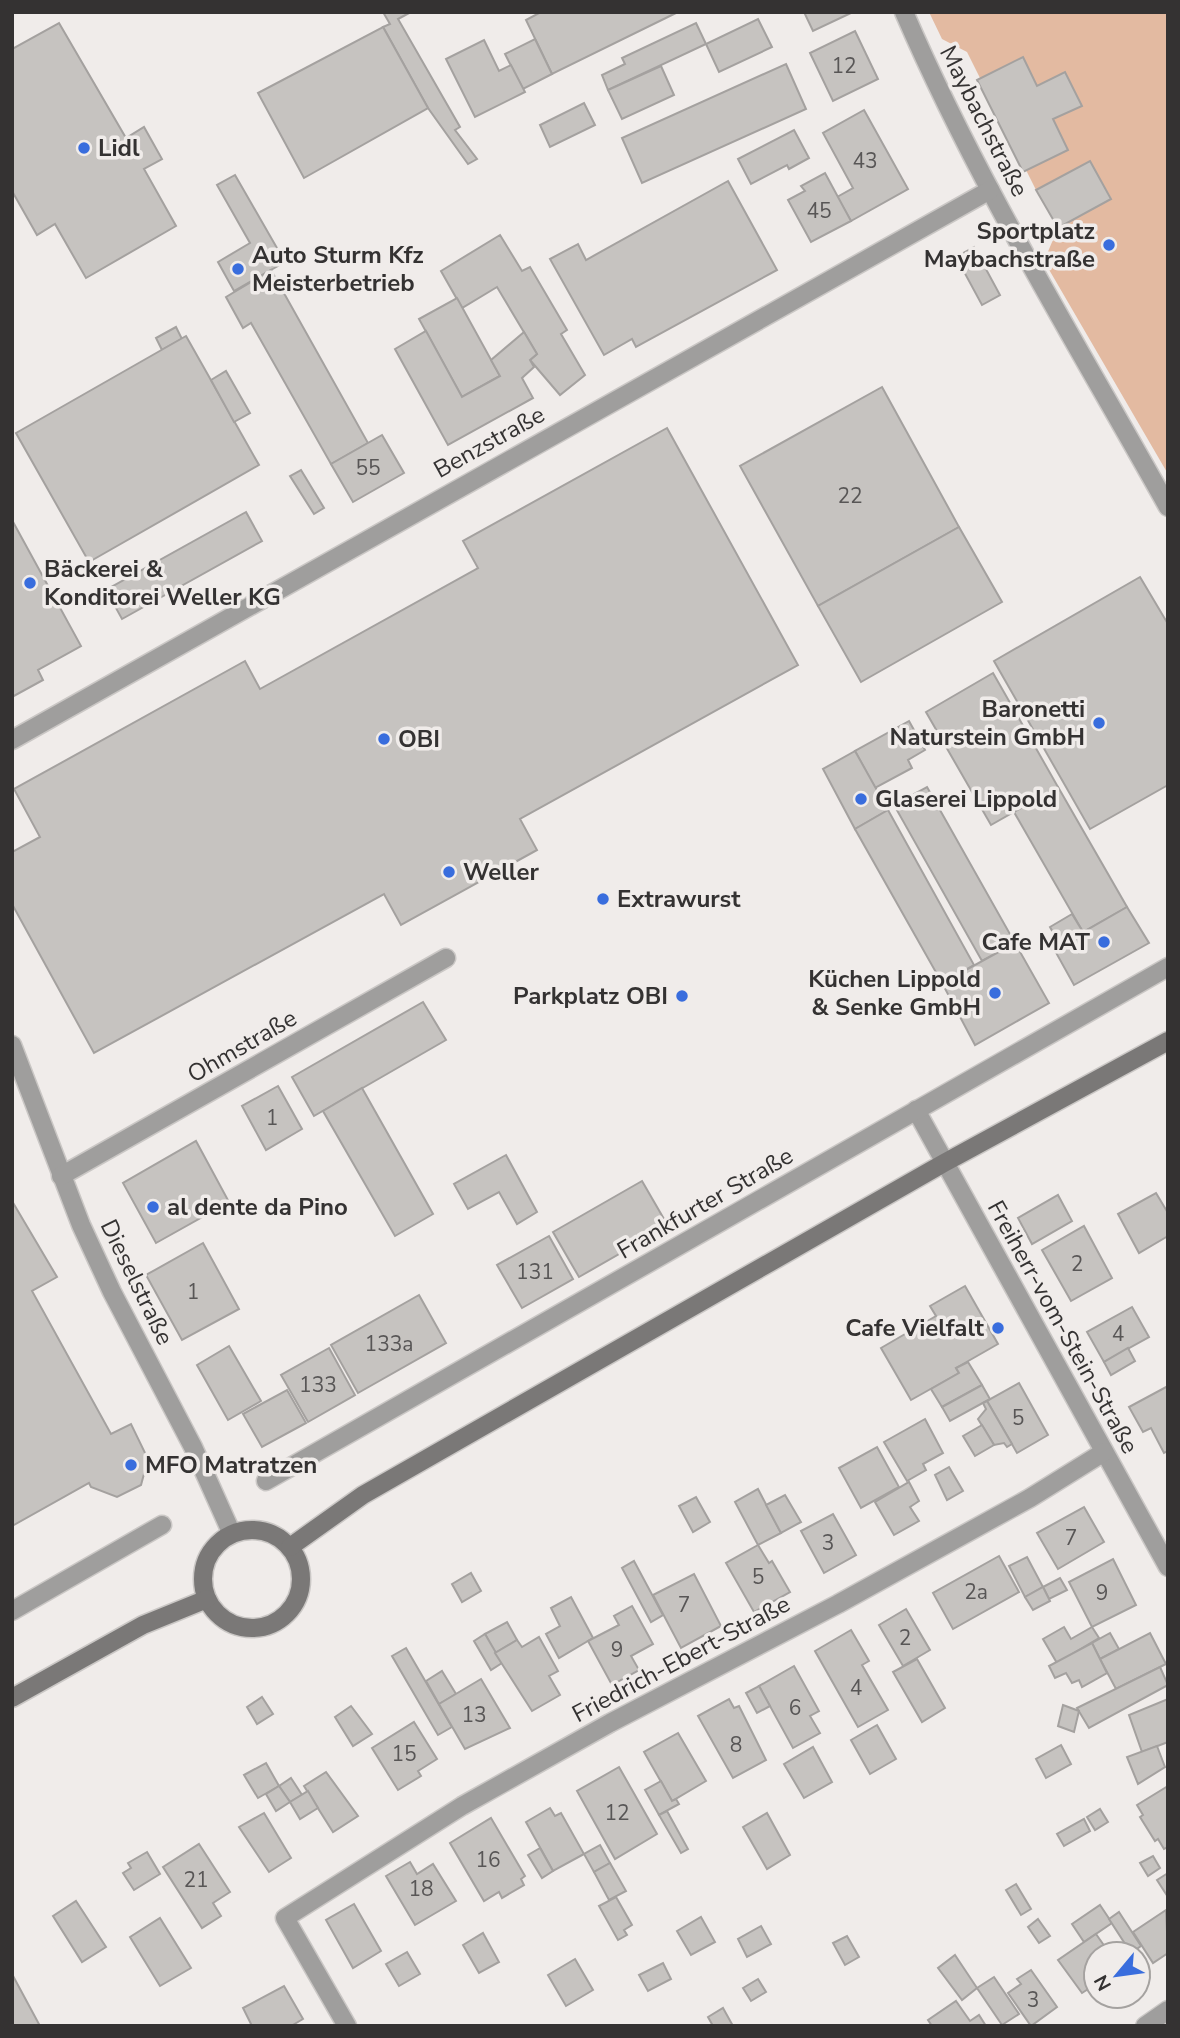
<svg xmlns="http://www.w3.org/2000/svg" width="1180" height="2038" viewBox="0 0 1180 2038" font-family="'Nunito Sans',sans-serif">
<rect width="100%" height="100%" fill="#f0ecea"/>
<polygon fill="#e3baa1" points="929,12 1168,12 1168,474 1044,261 1058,228 1111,198 1090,161 1036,190 967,52 942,39"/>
<g fill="#c6c3c0" stroke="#a4a19f" stroke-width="2">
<polygon points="383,12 411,12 398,19 460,127 455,130 477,159 468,164 428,108 383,27 390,24"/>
<polygon points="541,12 678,12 552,74 526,20"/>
<polygon points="804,12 853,12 813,31"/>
<polygon points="758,19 772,47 719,72 706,44"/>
<polygon points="59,23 126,138 144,127 162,159 144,169 176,226 86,278 55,224 37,235 12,191 12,49"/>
<polygon points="696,23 706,44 608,90 602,75 625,64 622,58"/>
<polygon points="383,27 428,108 304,178 258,93"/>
<polygon points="855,31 878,79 833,101 810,53"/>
<polygon points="535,39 552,74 523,89 505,54"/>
<polygon points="484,40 499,71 511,65 525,92 475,117 446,59"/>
<polygon points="1023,57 1037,86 1065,72 1082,106 1053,119 1068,150 1023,172 977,80"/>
<polygon points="786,64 806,109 642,183 622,138"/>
<polygon points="661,66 674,95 622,119 608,90"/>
<polygon points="584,103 595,125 550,147 540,125"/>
<polygon points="864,110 908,189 851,221 837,197 853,188 823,133"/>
<polygon points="794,130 809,158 789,169 787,165 751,184 738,159"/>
<polygon points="1090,161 1111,199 1058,228 1036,190"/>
<polygon points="825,173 851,221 811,242 788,200 805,191 801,186"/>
<polygon points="235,175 285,262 234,291 218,262 250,243 217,185"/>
<polygon points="728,181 777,270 636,347 632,339 604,355 550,259 578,244 586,260"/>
<polygon points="500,235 522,271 530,267 567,330 561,334 585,375 560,395 530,360 537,354 497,287 462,308 441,271"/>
<polygon points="974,247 1000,295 982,305 956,257"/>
<polygon points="271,270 368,443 331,464 251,323 243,328 226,297"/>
<polygon points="457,298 500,376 462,397 419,319"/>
<polygon points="176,327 182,339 162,350 156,338"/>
<polygon points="426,331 462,397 500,376 491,360 524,332 537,354 530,360 534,367 522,378 533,398 448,445 395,349"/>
<polygon points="186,336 259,465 89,562 16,433"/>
<polygon points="226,371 250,413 234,422 211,380"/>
<polygon points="882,387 959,527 818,606 740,466"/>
<polygon points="667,428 798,665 520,819 537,850 401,925 384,894 94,1053 12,904 12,852 40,837 14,789 245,661 260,689 478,568 463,541"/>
<polygon points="382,435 404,473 353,502 331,464"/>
<polygon points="301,470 324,508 314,514 290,476"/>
<polygon points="246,512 262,541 122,619 106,590"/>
<polygon points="12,520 81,646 38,670 43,680 12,697"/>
<polygon points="959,527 1002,602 861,682 818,606"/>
<polygon points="1140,577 1168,624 1168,785 1090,829 994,661"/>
<polygon points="993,673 1058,787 991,825 926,712"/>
<polygon points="909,721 925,750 908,760 912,768 875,788 855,751"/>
<polygon points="855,751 888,810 855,829 823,769"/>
<polygon points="927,787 1015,943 982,961 894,805"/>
<polygon points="1058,787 1127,907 1083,932 1014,812"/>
<polygon points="888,810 974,965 942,983 855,829"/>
<polygon points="1127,907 1149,943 1074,985 1054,949"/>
<polygon points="1072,914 1083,932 1060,945 1050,927"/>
<polygon points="1015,943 1049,1003 975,1045 942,983"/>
<polygon points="423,1002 446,1040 314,1116 292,1077"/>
<polygon points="278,1086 302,1129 266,1150 242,1106"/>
<polygon points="362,1088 433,1214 395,1236 323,1111"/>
<polygon points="196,1141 229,1202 156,1243 123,1183"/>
<polygon points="506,1155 537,1212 517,1224 499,1192 468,1209 454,1184"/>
<polygon points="642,1181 668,1226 579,1277 553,1232"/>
<polygon points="1156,1193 1168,1213 1168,1236 1139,1253 1118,1214"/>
<polygon points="1058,1195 1072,1221 1032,1244 1018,1218"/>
<polygon points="12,1201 57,1277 32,1291 111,1434 131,1424 148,1459 141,1485 117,1497 91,1487 89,1483 12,1526"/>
<polygon points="1084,1226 1112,1278 1071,1301 1042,1250"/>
<polygon points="549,1236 573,1279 522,1308 497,1265"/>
<polygon points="203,1243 239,1309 182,1340 146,1275"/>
<polygon points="965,1286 998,1344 956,1368 959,1373 911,1400 881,1348 936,1316 930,1306"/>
<polygon points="419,1295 446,1343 358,1393 331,1345"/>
<polygon points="1132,1307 1149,1337 1104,1362 1087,1332"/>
<polygon points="229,1346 261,1401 228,1420 197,1365"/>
<polygon points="329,1348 355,1395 308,1422 281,1375"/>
<polygon points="1128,1348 1135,1361 1111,1375 1104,1362"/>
<polygon points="968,1362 982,1385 942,1407 931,1389 959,1373 956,1368"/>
<polygon points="1019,1383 1048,1435 1017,1453 987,1401"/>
<polygon points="982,1385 990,1399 950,1421 942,1407"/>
<polygon points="1168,1386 1168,1451 1164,1453 1151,1428 1143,1432 1129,1407"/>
<polygon points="287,1390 306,1423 262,1447 243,1414"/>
<polygon points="987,1401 1012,1444 1007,1447 1004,1443 994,1445 978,1419 986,1409 983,1403"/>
<polygon points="925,1419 943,1453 923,1464 926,1470 907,1481 884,1442"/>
<polygon points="982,1425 994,1445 975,1456 963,1436"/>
<polygon points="877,1447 899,1487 861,1508 839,1468"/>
<polygon points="949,1467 963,1491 947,1500 935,1475"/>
<polygon points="909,1482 919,1501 910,1507 919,1521 894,1535 875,1502"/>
<polygon points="758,1489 781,1533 758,1545 735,1502"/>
<polygon points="785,1495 801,1522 781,1533 766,1505"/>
<polygon points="696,1497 710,1522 693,1532 679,1506"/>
<polygon points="1084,1507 1104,1542 1058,1569 1037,1533"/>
<polygon points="833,1514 856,1555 824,1573 801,1531"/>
<polygon points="758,1545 769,1563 772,1561 790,1592 754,1612 726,1563"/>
<polygon points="999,1556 1019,1592 953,1629 933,1593"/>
<polygon points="1027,1557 1043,1587 1025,1597 1009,1566"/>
<polygon points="1113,1559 1136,1605 1092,1627 1069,1582"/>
<polygon points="634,1561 663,1615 651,1622 622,1568"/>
<polygon points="471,1573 481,1591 462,1602 452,1584"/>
<polygon points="694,1574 721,1626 681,1648 653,1595"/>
<polygon points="1060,1578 1067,1590 1049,1599 1043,1587"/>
<polygon points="1043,1587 1050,1601 1033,1610 1025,1597"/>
<polygon points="571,1597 593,1638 559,1658 546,1634 560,1626 551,1608"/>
<polygon points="632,1606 653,1644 631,1656 639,1670 612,1685 588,1641 619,1625 614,1616"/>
<polygon points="906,1609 930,1650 903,1666 879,1625"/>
<polygon points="507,1622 517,1640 495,1653 485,1634"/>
<polygon points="1064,1627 1071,1639 1092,1627 1099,1638 1057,1663 1043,1639"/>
<polygon points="851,1630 869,1661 862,1665 888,1710 858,1727 815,1651"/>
<polygon points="1110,1633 1119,1649 1100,1659 1092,1643"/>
<polygon points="1150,1633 1166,1664 1116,1689 1100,1659"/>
<polygon points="485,1634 502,1663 491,1670 474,1641"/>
<polygon points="539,1637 558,1671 549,1676 560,1695 532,1711 495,1653 517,1640 522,1647"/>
<polygon points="1092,1643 1107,1673 1082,1687 1079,1680 1072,1683 1066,1673 1055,1678 1049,1666"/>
<polygon points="406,1648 452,1727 438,1735 392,1656"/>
<polygon points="917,1659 945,1708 922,1722 893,1672"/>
<polygon points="794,1666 819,1711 810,1716 820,1733 793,1748 759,1686"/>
<polygon points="1160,1667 1168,1685 1089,1728 1077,1708"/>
<polygon points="442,1671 456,1694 439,1704 426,1681"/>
<polygon points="481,1679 510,1728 465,1749 439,1704"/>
<polygon points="759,1686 770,1706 757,1713 746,1693"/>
<polygon points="262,1697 273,1714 257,1724 247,1707"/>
<polygon points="729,1699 734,1708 739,1706 766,1760 733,1778 698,1716"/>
<polygon points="1168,1699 1168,1742 1142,1752 1129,1715"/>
<polygon points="1063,1705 1079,1711 1074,1732 1058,1726"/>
<polygon points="351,1706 372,1734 353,1746 335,1717"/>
<polygon points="414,1722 437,1759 418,1771 421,1776 398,1790 372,1748"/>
<polygon points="877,1725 896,1759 870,1774 851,1740"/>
<polygon points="678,1733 706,1781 672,1801 644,1752"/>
<polygon points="1061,1745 1071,1764 1046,1778 1036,1759"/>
<polygon points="1157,1746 1165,1767 1138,1784 1127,1757"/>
<polygon points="813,1747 832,1782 804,1798 784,1764"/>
<polygon points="266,1763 279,1786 258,1798 244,1775"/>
<polygon points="619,1767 657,1834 615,1859 577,1791"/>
<polygon points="326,1772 358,1816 333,1832 304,1786"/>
<polygon points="291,1778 302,1795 290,1802 279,1786"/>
<polygon points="661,1781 672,1801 676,1799 679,1804 659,1815 645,1790"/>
<polygon points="279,1786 290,1802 276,1811 266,1794"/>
<polygon points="1168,1786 1168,1847 1164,1849 1158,1839 1155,1841 1140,1817 1143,1815 1137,1805"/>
<polygon points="308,1791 318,1808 300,1819 290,1802"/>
<polygon points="550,1808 555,1816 561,1813 584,1854 553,1871 526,1822"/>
<polygon points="1100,1809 1108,1822 1095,1830 1087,1817"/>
<polygon points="667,1811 688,1849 681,1853 659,1815"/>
<polygon points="264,1813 291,1858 269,1872 239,1827"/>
<polygon points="767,1813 790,1855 767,1869 743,1827"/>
<polygon points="491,1818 525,1876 521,1879 524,1885 502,1898 499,1892 484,1901 450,1843"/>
<polygon points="1084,1819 1090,1831 1064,1846 1057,1834"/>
<polygon points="199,1844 230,1892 213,1903 221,1916 202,1928 163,1867"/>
<polygon points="600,1845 610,1863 594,1872 584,1854"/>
<polygon points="540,1848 553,1871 542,1878 528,1855"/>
<polygon points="147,1852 160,1874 134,1890 123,1873 131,1868 128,1863"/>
<polygon points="1153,1856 1160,1868 1148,1876 1140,1863"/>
<polygon points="410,1862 417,1874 433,1864 456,1901 415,1925 386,1876"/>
<polygon points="610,1863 626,1891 609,1900 594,1872"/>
<polygon points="1168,1873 1168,1897 1157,1880"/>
<polygon points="1016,1884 1031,1909 1021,1915 1006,1890"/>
<polygon points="616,1897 632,1925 624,1930 627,1935 618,1940 599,1906"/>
<polygon points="76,1901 106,1947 82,1962 53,1916"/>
<polygon points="354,1904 381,1951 353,1968 326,1920"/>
<polygon points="1100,1905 1112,1923 1084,1942 1072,1924"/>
<polygon points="1166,1910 1168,1953 1153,1963 1133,1932"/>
<polygon points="1119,1912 1141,1946 1131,1953 1109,1919"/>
<polygon points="701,1917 715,1942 691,1955 677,1931"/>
<polygon points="160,1918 191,1968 160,1986 130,1937"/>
<polygon points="1038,1919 1050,1936 1039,1943 1028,1927"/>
<polygon points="761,1926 771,1944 747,1957 738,1939"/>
<polygon points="483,1933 499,1962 479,1973 463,1945"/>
<polygon points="1096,1934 1110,1954 1096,1954 1096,1984 1082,1993 1058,1960"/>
<polygon points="847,1936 859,1957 845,1965 833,1943"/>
<polygon points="407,1952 420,1974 399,1986 386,1964"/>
<polygon points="955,1955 977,1988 962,2000 938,1968"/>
<polygon points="575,1959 593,1990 566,2006 548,1975"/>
<polygon points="663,1963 671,1979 648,1991 639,1975"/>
<polygon points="1031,1970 1057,2007 1031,2026 1008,1993 1021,1984 1017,1979"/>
<polygon points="12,1974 40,2026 12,2026"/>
<polygon points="994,1977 1019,2014 1002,2025 977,1988"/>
<polygon points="758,1979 766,1992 751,2001 743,1988"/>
<polygon points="284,1986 303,2019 291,2026 252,2026 243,2008"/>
<polygon points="956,2001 970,2021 979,2015 986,2026 932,2026 928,2020"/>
<polygon points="723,2008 733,2026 713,2026 708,2017"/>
</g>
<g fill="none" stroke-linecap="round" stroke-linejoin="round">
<defs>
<g id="street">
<path d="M904,12C978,184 1077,344 1168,507"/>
<polyline points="12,740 990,190"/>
<polyline points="12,1045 81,1225 112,1292 193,1447 232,1534"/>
<polyline points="916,1110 1168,1567"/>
<polyline points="61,1176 446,958"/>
<polyline points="266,1481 1168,967"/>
<polyline points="12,1611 162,1525"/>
<polyline points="347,2026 285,1918 462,1806 610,1723 838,1604 1030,1498 1104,1452"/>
<polyline points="1145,2026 1168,2010"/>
</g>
<g id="secondary">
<circle cx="252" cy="1579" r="49"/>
<polyline points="290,1547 363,1495 944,1163 1168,1041"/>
<polyline points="12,1698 143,1625 207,1599"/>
</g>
</defs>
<use href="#street" stroke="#cac7c5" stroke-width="21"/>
<use href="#secondary" stroke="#cac7c5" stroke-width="21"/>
<use href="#street" stroke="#9f9e9d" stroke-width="18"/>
<use href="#secondary" stroke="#7a7877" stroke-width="18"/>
</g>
<g fill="#396ddd" stroke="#f0ecea" stroke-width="2.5">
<circle cx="84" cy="148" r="7"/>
<circle cx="1109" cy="245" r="7"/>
<circle cx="238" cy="269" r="7"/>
<circle cx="30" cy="583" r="7"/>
<circle cx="1099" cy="723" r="7"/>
<circle cx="384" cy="739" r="7"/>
<circle cx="861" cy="799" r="7"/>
<circle cx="449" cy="872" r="7"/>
<circle cx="603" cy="899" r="7"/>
<circle cx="1104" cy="942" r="7"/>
<circle cx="995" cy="993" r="7"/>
<circle cx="682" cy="996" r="7"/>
<circle cx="153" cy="1207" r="7"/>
<circle cx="998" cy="1328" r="7"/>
<circle cx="131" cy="1465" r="7"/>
</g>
<g text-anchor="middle" stroke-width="7" stroke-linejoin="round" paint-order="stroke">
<g font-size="21" fill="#585656">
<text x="844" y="73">12</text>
<text x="865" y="168">43</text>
<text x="819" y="218">45</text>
<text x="368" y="475">55</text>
<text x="850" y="503">22</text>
<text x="272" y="1125">1</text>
<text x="1077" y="1271">2</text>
<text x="535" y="1279">131</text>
<text x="193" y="1299">1</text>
<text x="1118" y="1341">4</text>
<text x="389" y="1351">133a</text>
<text x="318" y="1392">133</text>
<text x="1018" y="1425">5</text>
<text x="1071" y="1545">7</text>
<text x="828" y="1550">3</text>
<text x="758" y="1584">5</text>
<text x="976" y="1599">2a</text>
<text x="1102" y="1600">9</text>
<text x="684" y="1612">7</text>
<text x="905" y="1645">2</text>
<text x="617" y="1657">9</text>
<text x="856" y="1695">4</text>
<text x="795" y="1715">6</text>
<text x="474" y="1722">13</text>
<text x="736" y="1752">8</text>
<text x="404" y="1761">15</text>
<text x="617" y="1820">12</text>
<text x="488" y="1867">16</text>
<text x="196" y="1887">21</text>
<text x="421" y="1896">18</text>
<text x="1033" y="2007">3</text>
</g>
<g font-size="24" fill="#343232" stroke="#f0ecea">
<text transform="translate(984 121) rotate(63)" y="8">Maybachstraße</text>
<text transform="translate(489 442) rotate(-29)" y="8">Benzstraße</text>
<text transform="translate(242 1046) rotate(-30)" y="8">Ohmstraße</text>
<text transform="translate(705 1203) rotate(-30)" y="8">Frankfurter Straße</text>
<text transform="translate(137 1282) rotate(64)" y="8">Dieselstraße</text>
<text transform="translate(1063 1327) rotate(61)" y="8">Freiherr-vom-Stein-Straße</text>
<text transform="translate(681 1659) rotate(-28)" y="8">Friedrich-Ebert-Straße</text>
</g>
<g font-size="24" font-weight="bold" fill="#343232" stroke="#f0ecea" text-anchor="start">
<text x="98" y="156">Lidl</text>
<text x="1095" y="239" text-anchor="end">Sportplatz<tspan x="1095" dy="28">Maybachstraße</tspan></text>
<text x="252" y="263">Auto Sturm Kfz<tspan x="252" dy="28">Meisterbetrieb</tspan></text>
<text x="44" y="577">Bäckerei &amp;<tspan x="44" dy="28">Konditorei Weller KG</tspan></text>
<text x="1085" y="717" text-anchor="end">Baronetti<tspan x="1085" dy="28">Naturstein GmbH</tspan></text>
<text x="398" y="747">OBI</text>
<text x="875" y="807">Glaserei Lippold</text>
<text x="463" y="880">Weller</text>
<text x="617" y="907">Extrawurst</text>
<text x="1090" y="950" text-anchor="end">Cafe MAT</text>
<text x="981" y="987" text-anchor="end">Küchen Lippold<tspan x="981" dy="28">&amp; Senke GmbH</tspan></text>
<text x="668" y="1004" text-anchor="end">Parkplatz OBI</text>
<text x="167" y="1215">al dente da Pino</text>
<text x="984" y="1336" text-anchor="end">Cafe Vielfalt</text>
<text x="145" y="1473">MFO Matratzen</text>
</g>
</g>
<rect width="1180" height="2038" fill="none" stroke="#343232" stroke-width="28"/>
<g transform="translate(1117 1975) rotate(241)"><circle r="33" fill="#f0ecea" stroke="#a5a2a0" stroke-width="2"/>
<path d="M0-5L12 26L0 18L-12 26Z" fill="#396ddd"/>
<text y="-10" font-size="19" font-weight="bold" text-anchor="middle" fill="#343232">N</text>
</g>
</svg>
